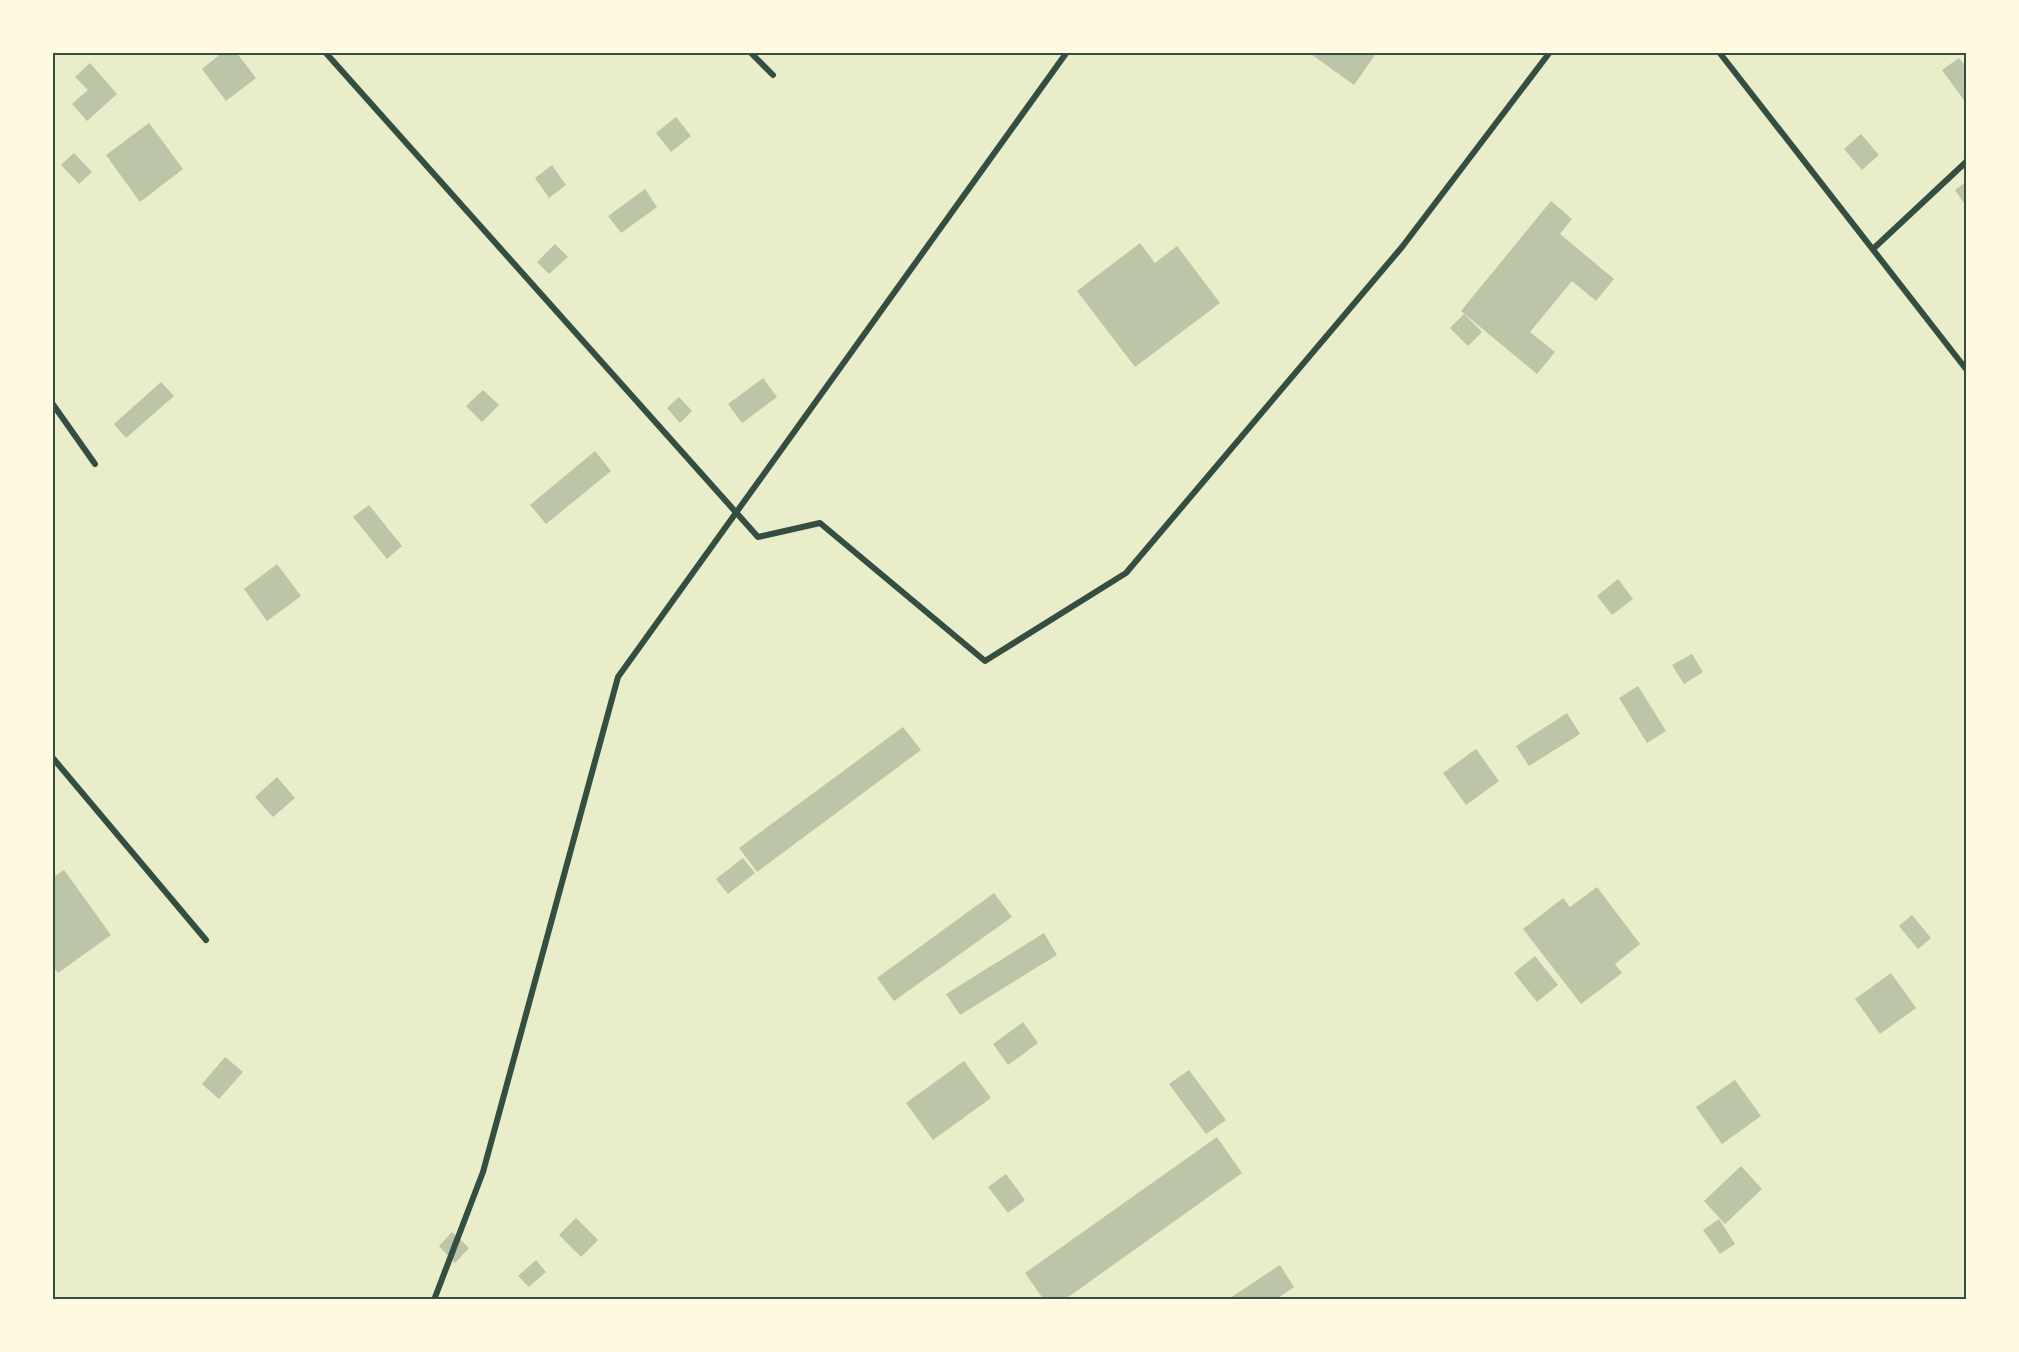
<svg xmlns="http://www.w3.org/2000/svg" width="2019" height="1352" viewBox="0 0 2019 1352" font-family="Ubuntu,sans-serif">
<rect width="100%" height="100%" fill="#e9edc9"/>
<g fill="#bcc5a7">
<polygon points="223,52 236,52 256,78 226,101 202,69"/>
<polygon points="1308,52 1377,52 1354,85"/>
<polygon points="1959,58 1966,67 1966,103 1942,70"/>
<polygon points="90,63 117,94 87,121 72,104 88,90 75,77"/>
<polygon points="676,117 691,136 671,152 656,133"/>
<polygon points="149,123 183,169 140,202 106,155"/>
<polygon points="1861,134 1879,155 1862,170 1844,149"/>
<polygon points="74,153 92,172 79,184 61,165"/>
<polygon points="552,165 566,185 549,198 535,178"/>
<polygon points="1966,182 1966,206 1955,190"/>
<polygon points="645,189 657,207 621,233 608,216"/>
<polygon points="1551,201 1572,219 1560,234 1614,279 1596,301 1572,281 1530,332 1555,352 1537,374 1461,311"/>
<polygon points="1140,243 1155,263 1177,246 1220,303 1135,367 1077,291"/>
<polygon points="555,244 568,257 549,274 537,262"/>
<polygon points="1464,314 1482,332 1468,346 1450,328"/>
<polygon points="763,378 777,397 742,423 728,404"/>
<polygon points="161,382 174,396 126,438 114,424"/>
<polygon points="483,390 499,405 482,422 466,406"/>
<polygon points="679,397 692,411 680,423 667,408"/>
<polygon points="595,451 611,471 546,524 530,505"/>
<polygon points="369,505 402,546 387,559 353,517"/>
<polygon points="277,564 301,596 267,621 244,589"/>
<polygon points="1618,579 1633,599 1612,615 1597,596"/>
<polygon points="1692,654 1703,672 1684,684 1672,665"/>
<polygon points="1638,686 1666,731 1647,743 1619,698"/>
<polygon points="1567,713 1580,734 1529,766 1516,746"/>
<polygon points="903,727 921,750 757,872 739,848"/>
<polygon points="1476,749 1499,781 1466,805 1443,773"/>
<polygon points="277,777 295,798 273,817 255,797"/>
<polygon points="743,858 755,873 728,894 716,879"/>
<polygon points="64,870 111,935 58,973 52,966 52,878"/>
<polygon points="1597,887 1640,944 1615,964 1622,973 1581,1004 1523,929 1563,898 1570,907"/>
<polygon points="994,893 1012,917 894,1001 877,978"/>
<polygon points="1912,915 1931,938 1918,949 1899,926"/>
<polygon points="1044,933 1057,955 960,1015 946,994"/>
<polygon points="1535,956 1558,985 1537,1002 1514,973"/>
<polygon points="1891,973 1916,1008 1880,1034 1855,999"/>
<polygon points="1023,1022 1038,1043 1008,1065 993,1044"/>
<polygon points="225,1057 243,1072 219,1099 202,1084"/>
<polygon points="964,1061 991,1098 933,1140 906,1103"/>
<polygon points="1189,1070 1226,1120 1206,1134 1169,1084"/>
<polygon points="1735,1080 1761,1116 1722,1144 1696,1107"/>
<polygon points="1217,1137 1242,1173 1064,1300 1044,1300 1025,1273"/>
<polygon points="1741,1166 1762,1189 1725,1224 1704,1201"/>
<polygon points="1006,1174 1025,1200 1008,1213 988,1187"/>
<polygon points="576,1218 598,1240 581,1257 559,1235"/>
<polygon points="1719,1219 1735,1244 1720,1254 1703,1230"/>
<polygon points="452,1232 469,1248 455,1263 439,1246"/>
<polygon points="536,1260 546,1272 529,1287 518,1276"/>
<polygon points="1280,1265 1294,1287 1275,1300 1227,1300"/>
</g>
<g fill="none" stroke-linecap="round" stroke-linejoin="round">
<g stroke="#344e41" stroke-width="6">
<polyline points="325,52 758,537 820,523 985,661 1126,573 1402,247 1550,52"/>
<polyline points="750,52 773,75"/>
<polyline points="1719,52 1966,369"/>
<polyline points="1873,249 1966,162"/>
<polyline points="52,403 95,464"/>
<polyline points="52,757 206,940"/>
<polyline points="434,1300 483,1172 618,677 1067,52"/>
</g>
</g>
<rect width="2019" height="1352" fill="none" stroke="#fefae0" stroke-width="108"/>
<rect x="54" y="54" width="1911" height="1244" fill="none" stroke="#344e41" stroke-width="2"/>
</svg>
